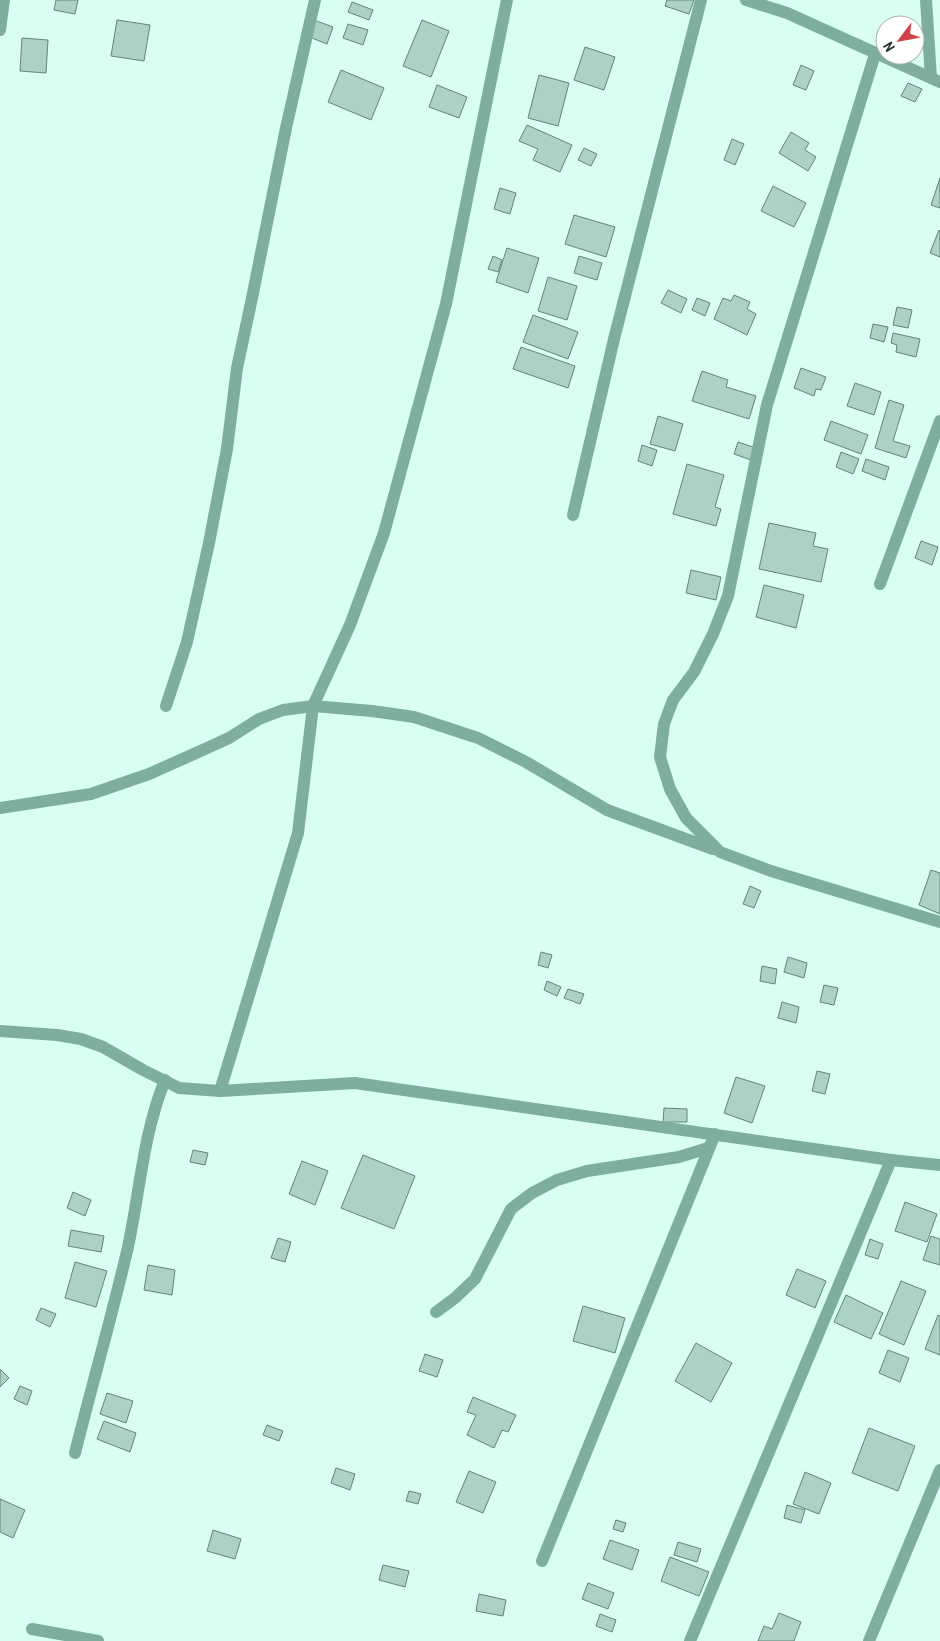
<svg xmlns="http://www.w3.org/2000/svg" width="940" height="1641" viewBox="0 0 940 1641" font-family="'Roboto Condensed',sans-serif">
<rect width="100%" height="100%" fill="#d8fff1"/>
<g fill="#acd2c5" stroke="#628579">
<polygon points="56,0 78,0 75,14 54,10"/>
<polygon points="667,0 694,0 689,14 665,6"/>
<polygon points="352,2 373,10 369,20 348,12"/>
<polygon points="117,20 150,25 144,61 111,56"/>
<polygon points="314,20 333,27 327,44 307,36"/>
<polygon points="422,20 449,31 431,77 403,66"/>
<polygon points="348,24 368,30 363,45 343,38"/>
<polygon points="22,38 48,40 46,73 20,71"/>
<polygon points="585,47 615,57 604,90 574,80"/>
<polygon points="801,65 814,71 806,90 793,85"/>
<polygon points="341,70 384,88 371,120 328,102"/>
<polygon points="539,75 569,83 558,126 528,118"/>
<polygon points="908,83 922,89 915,102 901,96"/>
<polygon points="437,85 467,97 459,118 429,107"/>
<polygon points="527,125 572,145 560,172 533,160 538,149 519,141"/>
<polygon points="791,132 809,143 805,150 816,157 808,171 779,153"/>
<polygon points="732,139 744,144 735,165 724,160"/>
<polygon points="584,148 597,154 591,166 578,160"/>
<polygon points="940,178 940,208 931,205"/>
<polygon points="773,186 806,203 794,227 761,211"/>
<polygon points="500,188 516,193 510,214 494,209"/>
<polygon points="574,215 615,227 606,257 565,244"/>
<polygon points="939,230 940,231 940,257 930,253"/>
<polygon points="507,248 539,258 528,293 496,282"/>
<polygon points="493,256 502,260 498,272 488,269"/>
<polygon points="579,256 602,263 597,280 574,273"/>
<polygon points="548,277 577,286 567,320 538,311"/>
<polygon points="668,290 687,299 681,313 661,303"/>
<polygon points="734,295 750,302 747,309 756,314 747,335 714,319 723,298 731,301"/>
<polygon points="697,298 710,303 705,316 692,310"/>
<polygon points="897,307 912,310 908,328 893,325"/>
<polygon points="533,315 578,332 568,359 523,342"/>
<polygon points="873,324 888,327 884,342 870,338"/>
<polygon points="893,333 920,339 916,357 896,352 897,345 891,343"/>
<polygon points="521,347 575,366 568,388 513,369"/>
<polygon points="801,368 826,377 821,390 816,389 814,396 794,388"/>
<polygon points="702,371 728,380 726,387 756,396 749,419 692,401"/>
<polygon points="855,383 881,392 874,415 847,406"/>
<polygon points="889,400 904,405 893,441 910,446 906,458 875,448"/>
<polygon points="658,416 683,424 675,451 650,444"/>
<polygon points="831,421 868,435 861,454 824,440"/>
<polygon points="738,442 756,448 751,460 734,454"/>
<polygon points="642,445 657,450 652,466 638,461"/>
<polygon points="841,452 859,459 853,474 836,467"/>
<polygon points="866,459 889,467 885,480 862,471"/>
<polygon points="687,464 724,475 715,507 721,509 716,526 673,514"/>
<polygon points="769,523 816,533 813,546 828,549 821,582 759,569"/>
<polygon points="921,541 938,547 932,565 915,558"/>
<polygon points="691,570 721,577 716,600 686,593"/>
<polygon points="764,585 804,595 796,628 756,617"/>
<polygon points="931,870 940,873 940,914 919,905"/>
<polygon points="750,886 761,891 754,908 743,904"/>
<polygon points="541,952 552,955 548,968 538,965"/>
<polygon points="788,957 807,963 804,978 784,972"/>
<polygon points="762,966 777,969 775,984 760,981"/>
<polygon points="547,981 561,987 557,996 544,990"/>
<polygon points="824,985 838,988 834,1005 820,1002"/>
<polygon points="568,989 584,994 580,1004 564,998"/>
<polygon points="782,1002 799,1007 796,1023 778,1018"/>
<polygon points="817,1071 830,1074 825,1094 812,1091"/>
<polygon points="736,1077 765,1086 752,1123 724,1113"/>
<polygon points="664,1108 687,1109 687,1122 663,1122"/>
<polygon points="193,1150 208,1153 205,1165 190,1162"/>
<polygon points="363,1155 415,1176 394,1229 341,1208"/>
<polygon points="302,1161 328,1171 315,1205 289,1194"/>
<polygon points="73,1192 91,1200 85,1216 67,1208"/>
<polygon points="905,1202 937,1214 927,1242 895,1231"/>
<polygon points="71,1230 104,1236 101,1252 68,1246"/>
<polygon points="931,1236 940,1239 940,1265 923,1260"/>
<polygon points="278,1238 291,1242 285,1262 271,1258"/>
<polygon points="870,1239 883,1244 878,1259 865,1255"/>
<polygon points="75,1262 107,1271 96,1307 65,1298"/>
<polygon points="148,1265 175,1270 172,1295 144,1290"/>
<polygon points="797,1269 826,1281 815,1308 786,1295"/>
<polygon points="901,1281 926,1291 904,1345 879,1334"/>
<polygon points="846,1295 883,1313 871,1339 834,1322"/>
<polygon points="583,1306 625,1318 615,1353 573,1341"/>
<polygon points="41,1308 56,1314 50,1327 36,1320"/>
<polygon points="938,1315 940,1316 940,1355 925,1349"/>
<polygon points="696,1343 732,1363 711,1402 675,1381"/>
<polygon points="888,1350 909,1358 900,1382 879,1373"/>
<polygon points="425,1354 443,1360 437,1377 419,1371"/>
<polygon points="0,1369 9,1378 0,1387"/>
<polygon points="20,1386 32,1391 27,1405 14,1399"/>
<polygon points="107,1393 133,1401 126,1423 100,1414"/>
<polygon points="473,1397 516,1415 508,1432 502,1430 494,1448 467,1435 476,1415 467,1412"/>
<polygon points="104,1421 136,1433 130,1452 97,1439"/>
<polygon points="267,1425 283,1431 279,1441 263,1435"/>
<polygon points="869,1428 915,1446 898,1491 852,1473"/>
<polygon points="336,1468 355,1474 350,1490 331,1483"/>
<polygon points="469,1471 496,1482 483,1513 456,1502"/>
<polygon points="805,1472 831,1483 819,1514 793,1504"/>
<polygon points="409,1491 421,1494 418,1504 406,1501"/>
<polygon points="0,1499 25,1510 13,1538 0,1532"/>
<polygon points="787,1505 805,1510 801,1523 784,1518"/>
<polygon points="616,1520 626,1523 623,1532 613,1529"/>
<polygon points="213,1530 241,1539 235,1559 207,1551"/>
<polygon points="610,1540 639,1550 632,1570 603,1559"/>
<polygon points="678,1542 701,1549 697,1562 674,1555"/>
<polygon points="670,1557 709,1572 699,1596 661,1581"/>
<polygon points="383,1565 409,1571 405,1587 379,1580"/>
<polygon points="588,1583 614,1593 608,1609 582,1599"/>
<polygon points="479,1594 506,1600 503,1616 476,1611"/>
<polygon points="779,1613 801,1622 794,1641 758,1641 764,1626 772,1629"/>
<polygon points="600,1614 616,1620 612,1632 596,1626"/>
</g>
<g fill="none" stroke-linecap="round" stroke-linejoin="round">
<g stroke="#7eae9e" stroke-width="12">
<polyline points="746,0 787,13 940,82"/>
<polyline points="926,0 931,78"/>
<polyline points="0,30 4,0"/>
<polyline points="875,54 767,405 728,596 713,634 694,672 673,700 664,724 660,757 670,789 686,818 720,852 771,871 940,922"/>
<polyline points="573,515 614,339 701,0"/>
<polyline points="880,584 940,421"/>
<polyline points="166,706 187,642 209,543 227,449 237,368 252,298 286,128 315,0"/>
<polyline points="0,808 91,794 149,774 205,749 229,738 259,719 283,710 313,706 372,711 414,717 478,738 526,762 607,810 713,849"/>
<polyline points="0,1031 57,1035 81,1039 103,1047 143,1070 179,1088 220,1091 355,1083 891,1160 940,1165"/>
<polyline points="220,1091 298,833 313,706 350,625 384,533 446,304 507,0"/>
<polyline points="436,1312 455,1298 475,1279 511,1209 532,1193 557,1180 587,1171 679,1157 708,1148"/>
<path d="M75,1453C92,1385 112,1316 128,1247C140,1191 143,1134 165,1080"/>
<polyline points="542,1561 715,1134"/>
<polyline points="32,1629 98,1641"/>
<polyline points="690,1641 891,1160"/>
<polyline points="869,1641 940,1470"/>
</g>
</g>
<g transform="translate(900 40) rotate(238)"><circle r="24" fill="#ffffff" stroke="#a9afad"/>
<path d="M0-4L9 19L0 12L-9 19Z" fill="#d14148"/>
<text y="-8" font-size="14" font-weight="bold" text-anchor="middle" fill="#293833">N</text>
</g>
</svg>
